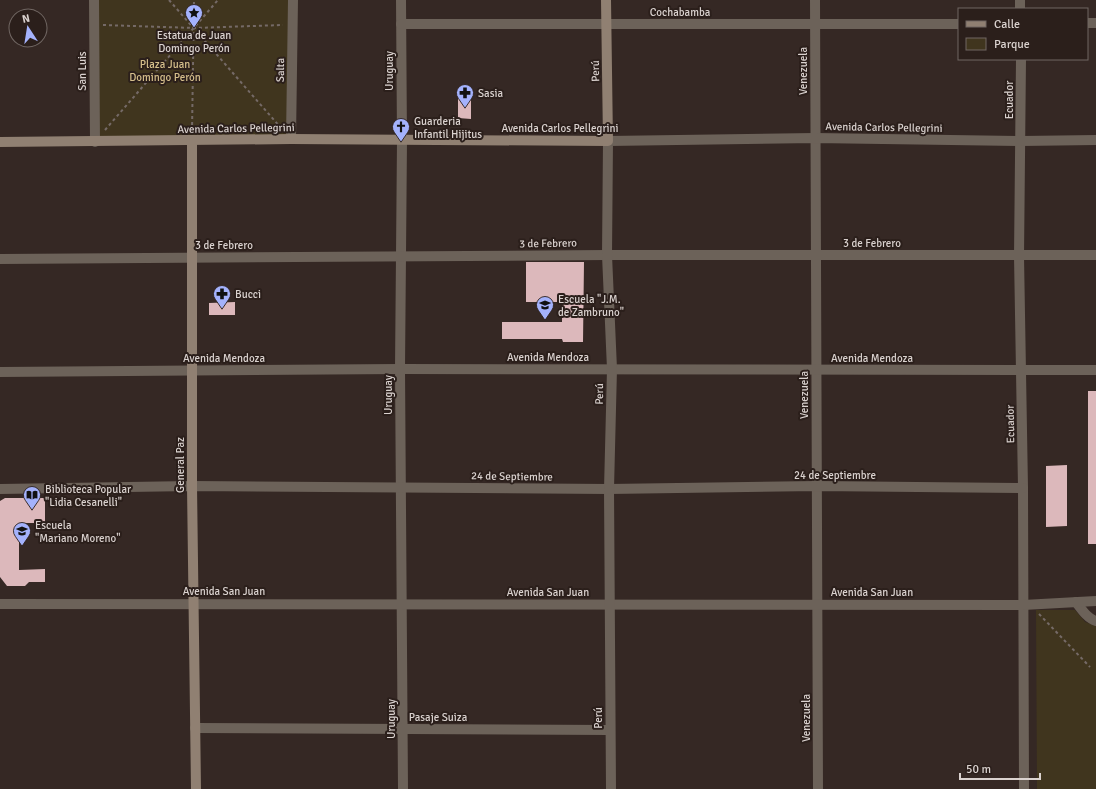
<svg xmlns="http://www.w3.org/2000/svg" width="1096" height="789" viewBox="0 0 1096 789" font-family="Signika,sans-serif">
<rect width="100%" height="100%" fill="#352824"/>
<g fill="#40351e">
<polygon points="94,0 293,0 291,139 95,142"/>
<polygon points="1036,610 1075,610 1085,622 1096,626 1096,789 1037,789"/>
</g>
<g fill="#dcb8bb">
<polygon points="458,98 471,99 471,119 458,118"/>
<polygon points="526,262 584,262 583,342 563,342 562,339 502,339 502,322 562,322 562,302 526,302"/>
<polygon points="235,302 235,315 209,315 209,303"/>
<rect x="1088" y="391" width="8" height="153"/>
<polygon points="1067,465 1067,526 1046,527 1046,466"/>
<polygon points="5,498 45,498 45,523 19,523 19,570 45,569 45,582 29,582 25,586 7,586 0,577 0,501"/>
</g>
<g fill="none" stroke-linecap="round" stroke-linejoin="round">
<g stroke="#756a67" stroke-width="2" stroke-dasharray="3 3" stroke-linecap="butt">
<polyline points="169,0 281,128"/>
<polyline points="103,25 194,28 283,25"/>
<polyline points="105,130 218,0"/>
<polyline points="192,131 194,0"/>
<polyline points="1039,614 1090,667"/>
</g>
<g stroke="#6c6259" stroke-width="10">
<polyline points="94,0 95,142"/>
<polyline points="401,0 402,140 400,369 403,789"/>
<polyline points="815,0 818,789"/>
<polyline points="1020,0 1020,9"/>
<polyline points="1087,23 1096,23"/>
<polyline points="401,24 959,24"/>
<polyline points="1021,59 1019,256 1023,488 1024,789"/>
<polyline points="291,139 293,0"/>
<polyline points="0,259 607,255 1096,255"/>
<polyline points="0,372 400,369 1096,370"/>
<polyline points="0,489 192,486 609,489 817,486 1023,488"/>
<path d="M1076,602C1082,610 1087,618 1096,621"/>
<polyline points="0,604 1023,605 1096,601"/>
<polyline points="195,728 609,730"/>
<polyline points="611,789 609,489 612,369 607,255 608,141 815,138 1021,141 1096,140"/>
</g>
<g stroke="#908072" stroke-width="10">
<polyline points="192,141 192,486 196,789"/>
<polyline points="0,142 291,139 608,141 606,0"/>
</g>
</g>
<defs>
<symbol id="sight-pin" viewBox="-11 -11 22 30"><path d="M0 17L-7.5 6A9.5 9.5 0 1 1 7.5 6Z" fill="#a4b2fc" stroke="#2b1f1b"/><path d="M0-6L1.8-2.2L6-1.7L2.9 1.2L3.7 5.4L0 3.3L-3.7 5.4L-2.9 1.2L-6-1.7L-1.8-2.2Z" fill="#111"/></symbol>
<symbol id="pharmacy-pin" viewBox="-11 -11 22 30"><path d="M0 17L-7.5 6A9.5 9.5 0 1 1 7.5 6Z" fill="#a4b2fc" stroke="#2b1f1b"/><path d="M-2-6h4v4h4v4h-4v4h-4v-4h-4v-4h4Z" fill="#111"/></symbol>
<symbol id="church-pin" viewBox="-11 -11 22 30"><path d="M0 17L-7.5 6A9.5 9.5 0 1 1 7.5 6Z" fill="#a4b2fc" stroke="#2b1f1b"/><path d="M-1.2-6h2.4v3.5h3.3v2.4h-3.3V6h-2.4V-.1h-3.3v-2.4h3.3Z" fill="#111"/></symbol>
<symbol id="school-pin" viewBox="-11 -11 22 30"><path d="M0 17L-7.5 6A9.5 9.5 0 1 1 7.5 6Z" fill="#a4b2fc" stroke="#2b1f1b"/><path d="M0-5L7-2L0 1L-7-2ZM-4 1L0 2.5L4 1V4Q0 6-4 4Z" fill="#111"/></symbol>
<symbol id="library-pin" viewBox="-11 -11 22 30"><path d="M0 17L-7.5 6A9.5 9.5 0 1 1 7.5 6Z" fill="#a4b2fc" stroke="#2b1f1b"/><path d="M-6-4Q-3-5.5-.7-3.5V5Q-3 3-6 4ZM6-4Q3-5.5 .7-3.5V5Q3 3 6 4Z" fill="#111"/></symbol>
</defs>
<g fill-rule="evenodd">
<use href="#sight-pin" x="184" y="3" width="20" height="27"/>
<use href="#pharmacy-pin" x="455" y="83" width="20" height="27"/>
<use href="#church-pin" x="391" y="117" width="20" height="27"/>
<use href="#pharmacy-pin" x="212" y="284" width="20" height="27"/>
<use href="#school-pin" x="535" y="295" width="20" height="27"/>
<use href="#library-pin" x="22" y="485" width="20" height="27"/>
<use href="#school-pin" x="12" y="521" width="20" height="27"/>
</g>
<g text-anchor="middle" stroke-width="4" stroke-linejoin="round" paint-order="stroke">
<g font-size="11" fill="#dad2cf" stroke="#2b1f1b">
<text x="680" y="16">Cochabamba</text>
<text transform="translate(280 70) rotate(-89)" y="4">Salta</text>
<text transform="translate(82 71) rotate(-90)" y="4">San Luis</text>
<text transform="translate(389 71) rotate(-90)" y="4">Uruguay</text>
<text transform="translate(595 71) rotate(-91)" y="4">Perú</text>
<text transform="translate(803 71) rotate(-90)" y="4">Venezuela</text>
<text transform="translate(1009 100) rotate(-90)" y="4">Ecuador</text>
<text transform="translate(884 127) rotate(1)" y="4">Avenida Carlos Pellegrini</text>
<text transform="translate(236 128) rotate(-1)" y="4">Avenida Carlos Pellegrini</text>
<text x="560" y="132">Avenida Carlos Pellegrini</text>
<text transform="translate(548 243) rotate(-1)" y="4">3 de Febrero</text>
<text x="872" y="247">3 de Febrero</text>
<text x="224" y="249">3 de Febrero</text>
<text x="548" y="361">Avenida Mendoza</text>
<text x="224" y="362">Avenida Mendoza</text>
<text x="872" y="362">Avenida Mendoza</text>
<text transform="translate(599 394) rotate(-89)" y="4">Perú</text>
<text transform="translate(388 395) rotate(-90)" y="4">Uruguay</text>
<text transform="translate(804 395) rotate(-90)" y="4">Venezuela</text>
<text transform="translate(1010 424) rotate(-91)" y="4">Ecuador</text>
<text transform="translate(180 465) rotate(-90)" y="4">General Paz</text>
<text x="835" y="479">24 de Septiembre</text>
<text transform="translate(512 476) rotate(1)" y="4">24 de Septiembre</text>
<text x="224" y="595">Avenida San Juan</text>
<text x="548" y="596">Avenida San Juan</text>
<text x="872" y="596">Avenida San Juan</text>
<text x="438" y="721">Pasaje Suiza</text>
<text transform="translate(598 718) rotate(-90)" y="4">Perú</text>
<text transform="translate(806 718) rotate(-90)" y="4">Venezuela</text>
<text transform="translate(391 719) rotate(-90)" y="4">Uruguay</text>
</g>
<g font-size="11" fill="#dad2cf" stroke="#2b1f1b" text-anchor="start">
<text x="194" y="39" text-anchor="middle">Estatua de Juan<tspan x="194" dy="13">Domingo Perón</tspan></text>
<text x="478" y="97">Sasia</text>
<text x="414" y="125">Guarderia<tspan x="414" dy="13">Infantil Hijitus</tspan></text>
<text x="235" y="298">Bucci</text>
<text x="558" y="303">Escuela "J.M.<tspan x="558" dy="13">de Zambruno"</tspan></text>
<text x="45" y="493">Biblioteca Popular<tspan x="45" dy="13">"Lidia Cesanelli"</tspan></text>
<text x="35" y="529">Escuela<tspan x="35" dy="13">"Mariano Moreno"</tspan></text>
</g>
<g font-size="11" fill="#d5be8b" stroke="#2b1f1b">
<text x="165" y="68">Plaza Juan<tspan x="165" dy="13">Domingo Perón</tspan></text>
</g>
</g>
<rect x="958" y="8" width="130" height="52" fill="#2b1f1b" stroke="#716763"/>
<rect x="966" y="21" width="20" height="6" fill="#908072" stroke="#716763"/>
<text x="994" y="28" font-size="12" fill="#dad2cf">Calle</text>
<rect x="966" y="38" width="20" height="12" fill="#40351e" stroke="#716763"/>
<text x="994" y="48" font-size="12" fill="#dad2cf">Parque</text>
<g transform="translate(28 28) rotate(348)"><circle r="19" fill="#2b1f1b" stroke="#716763"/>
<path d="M0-3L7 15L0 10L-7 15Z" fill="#a4b2fc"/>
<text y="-6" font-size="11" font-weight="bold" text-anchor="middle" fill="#dad2cf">N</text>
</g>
<path d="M960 773v6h80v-6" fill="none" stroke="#dad2cf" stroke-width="2"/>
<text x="966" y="773" font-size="12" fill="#dad2cf" stroke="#2b1f1b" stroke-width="3" paint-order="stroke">50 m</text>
</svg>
